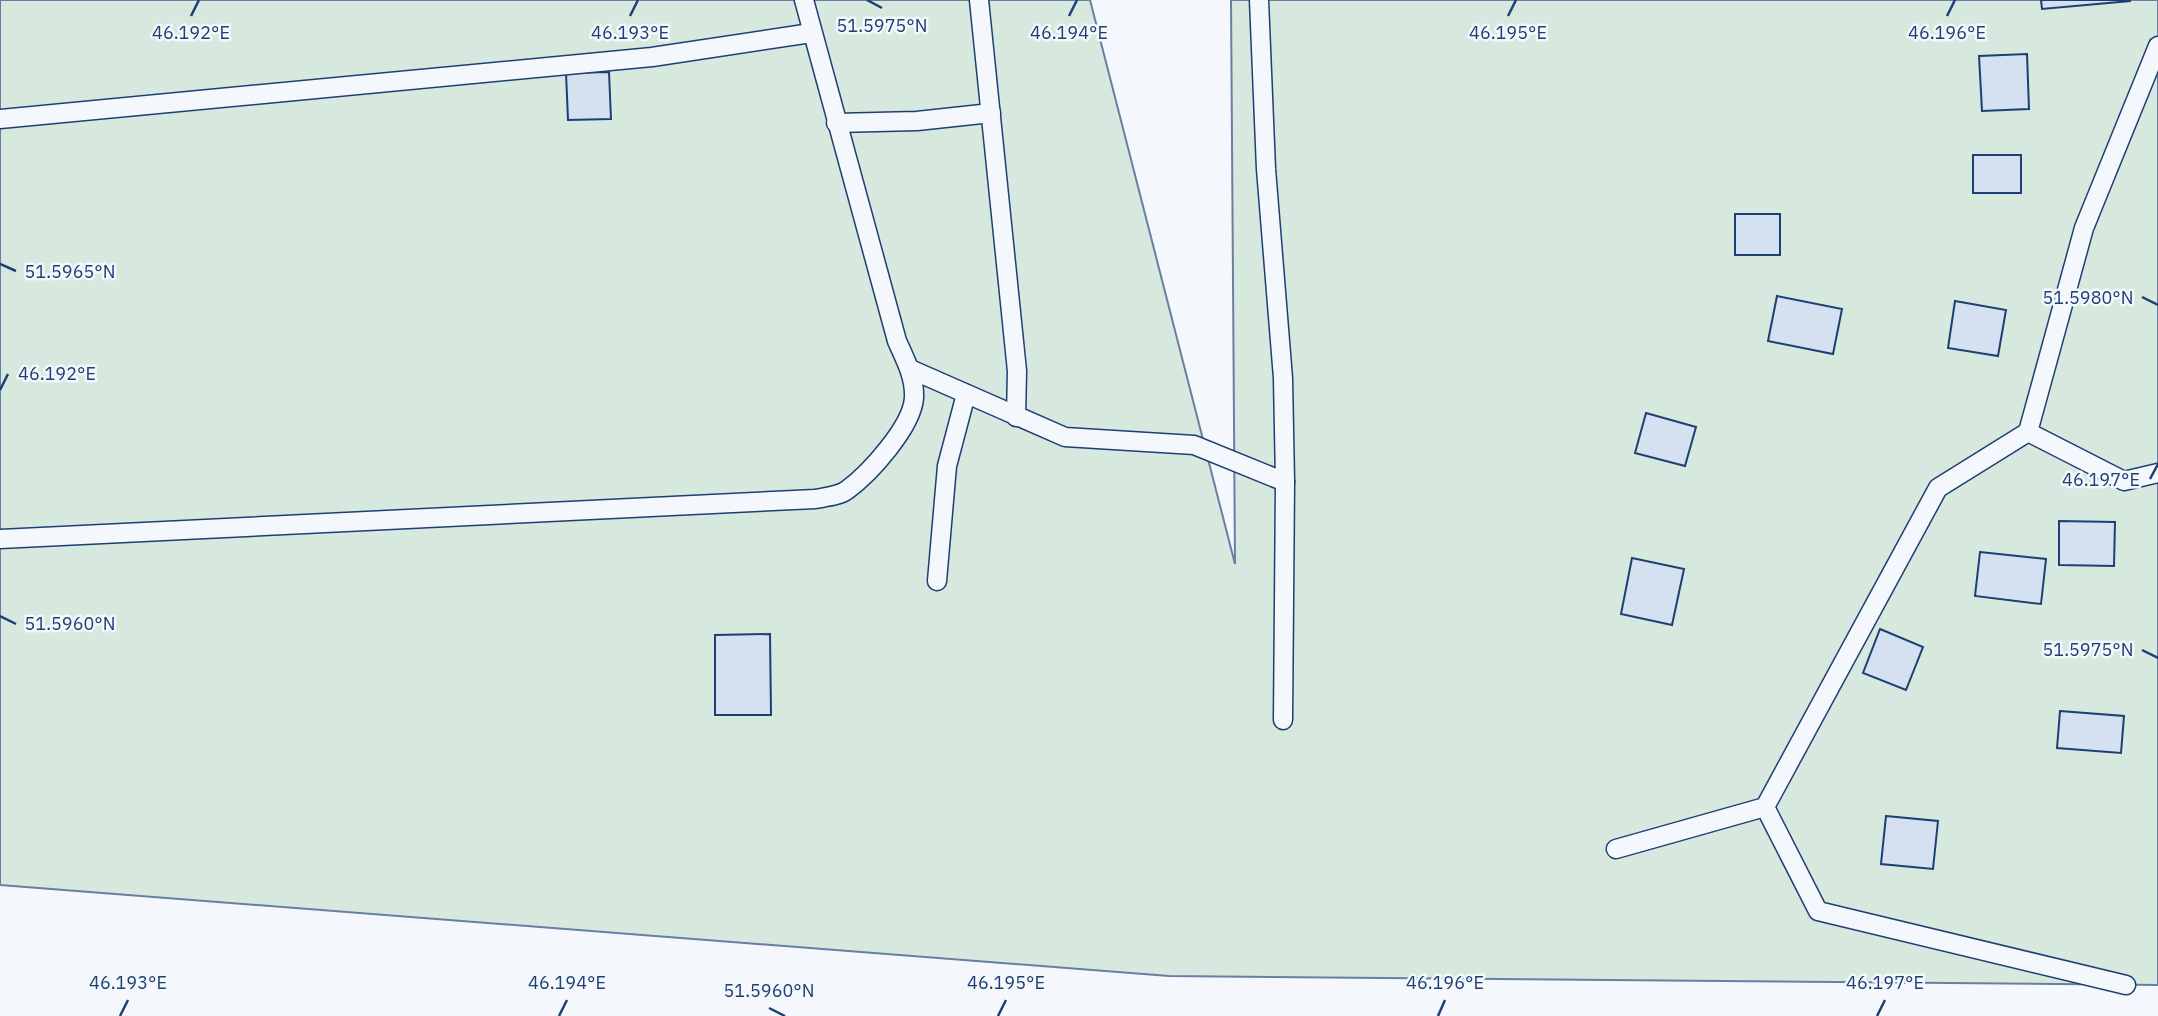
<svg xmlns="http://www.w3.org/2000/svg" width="2158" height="1016" viewBox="0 0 2158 1016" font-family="'IBM Plex Sans',sans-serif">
<rect width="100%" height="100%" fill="#f4f7fb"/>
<polygon fill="#d7e8df" stroke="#687fa3" stroke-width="2" points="0,0 1090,0 1235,564 1231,0 2158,0 2158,985 1169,976 0,885"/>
<g fill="#d5e0f0" stroke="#1d3f73" stroke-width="2">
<polygon points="2041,0 2130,0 2130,1 2042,9"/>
<polygon points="2027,54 2029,109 1982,111 1979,56"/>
<polygon points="609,72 611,119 568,120 566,73"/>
<rect x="1973" y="155" width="48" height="38"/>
<rect x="1735" y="214" width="45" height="41"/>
<polygon points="1777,296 1842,309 1833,354 1768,341"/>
<polygon points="1955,301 2006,310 1998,356 1948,348"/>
<polygon points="1646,413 1696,427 1685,466 1635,453"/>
<polygon points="2059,521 2115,522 2114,566 2059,565"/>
<polygon points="1980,552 2046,559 2041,604 1975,596"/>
<polygon points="1632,558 1684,569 1672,625 1621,614"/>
<polygon points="1880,629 1923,647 1906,690 1863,673"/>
<polygon points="770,634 771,715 715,715 715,635"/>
<polygon points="2060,711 2124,716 2121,753 2057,748"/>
<polygon points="1886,816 1938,821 1933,869 1881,864"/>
</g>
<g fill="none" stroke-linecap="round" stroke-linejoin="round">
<defs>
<g id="lane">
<polyline points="979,0 1017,371 1016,417"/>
<polyline points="1259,0 1266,169 1283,378 1285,482 1283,720"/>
<polyline points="2158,46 2084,228 2028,432 2124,481 2158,473"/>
<polyline points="0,119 652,57 811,33"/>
<polyline points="836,123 917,121 991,113"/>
<polyline points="910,369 1065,437 1194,445 1285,482"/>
<path d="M0,539L815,499C825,497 839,496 847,490C869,474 912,427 914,398C915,377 905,359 897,341L804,0"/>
<polyline points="937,581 947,466 966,394"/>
<polyline points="1765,807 1818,911 2126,985"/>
<polyline points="1616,849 1765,807 1938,488 2028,432"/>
</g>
</defs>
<use href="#lane" stroke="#1d3f73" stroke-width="21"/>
<use href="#lane" stroke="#f4f7fb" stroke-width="18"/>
</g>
<path fill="none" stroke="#1d3f73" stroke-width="2.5" d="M867,0L882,8M191,16L199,0M630,16L638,0M1069,16L1077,0M1508,16L1516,0M1947,16L1955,0M0,264L16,271M2142,297L2158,305M0,390L8,374M2150,479L2158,464M0,616L16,624M2142,650L2158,658M769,1008L785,1016M120,1016L128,1000M559,1016L567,1000M998,1016L1006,1000M1438,1016L1445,1000M1877,1016L1885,1000"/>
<g font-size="18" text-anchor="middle" fill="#1d3f73" stroke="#f4f7fb" stroke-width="5" stroke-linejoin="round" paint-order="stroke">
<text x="882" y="32">51.5975°N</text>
<text x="191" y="39">46.192°E</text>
<text x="630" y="39">46.193°E</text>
<text x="1069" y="39">46.194°E</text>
<text x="1508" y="39">46.195°E</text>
<text x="1947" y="39">46.196°E</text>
<text x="70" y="278">51.5965°N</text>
<text x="2088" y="304">51.5980°N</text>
<text x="57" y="380">46.192°E</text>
<text x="2101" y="486">46.197°E</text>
<text x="70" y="630">51.5960°N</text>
<text x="2088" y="656">51.5975°N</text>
<text x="128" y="989">46.193°E</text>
<text x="567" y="989">46.194°E</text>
<text x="1006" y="989">46.195°E</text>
<text x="1445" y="989">46.196°E</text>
<text x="1885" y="989">46.197°E</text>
<text x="769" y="997">51.5960°N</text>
</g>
</svg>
